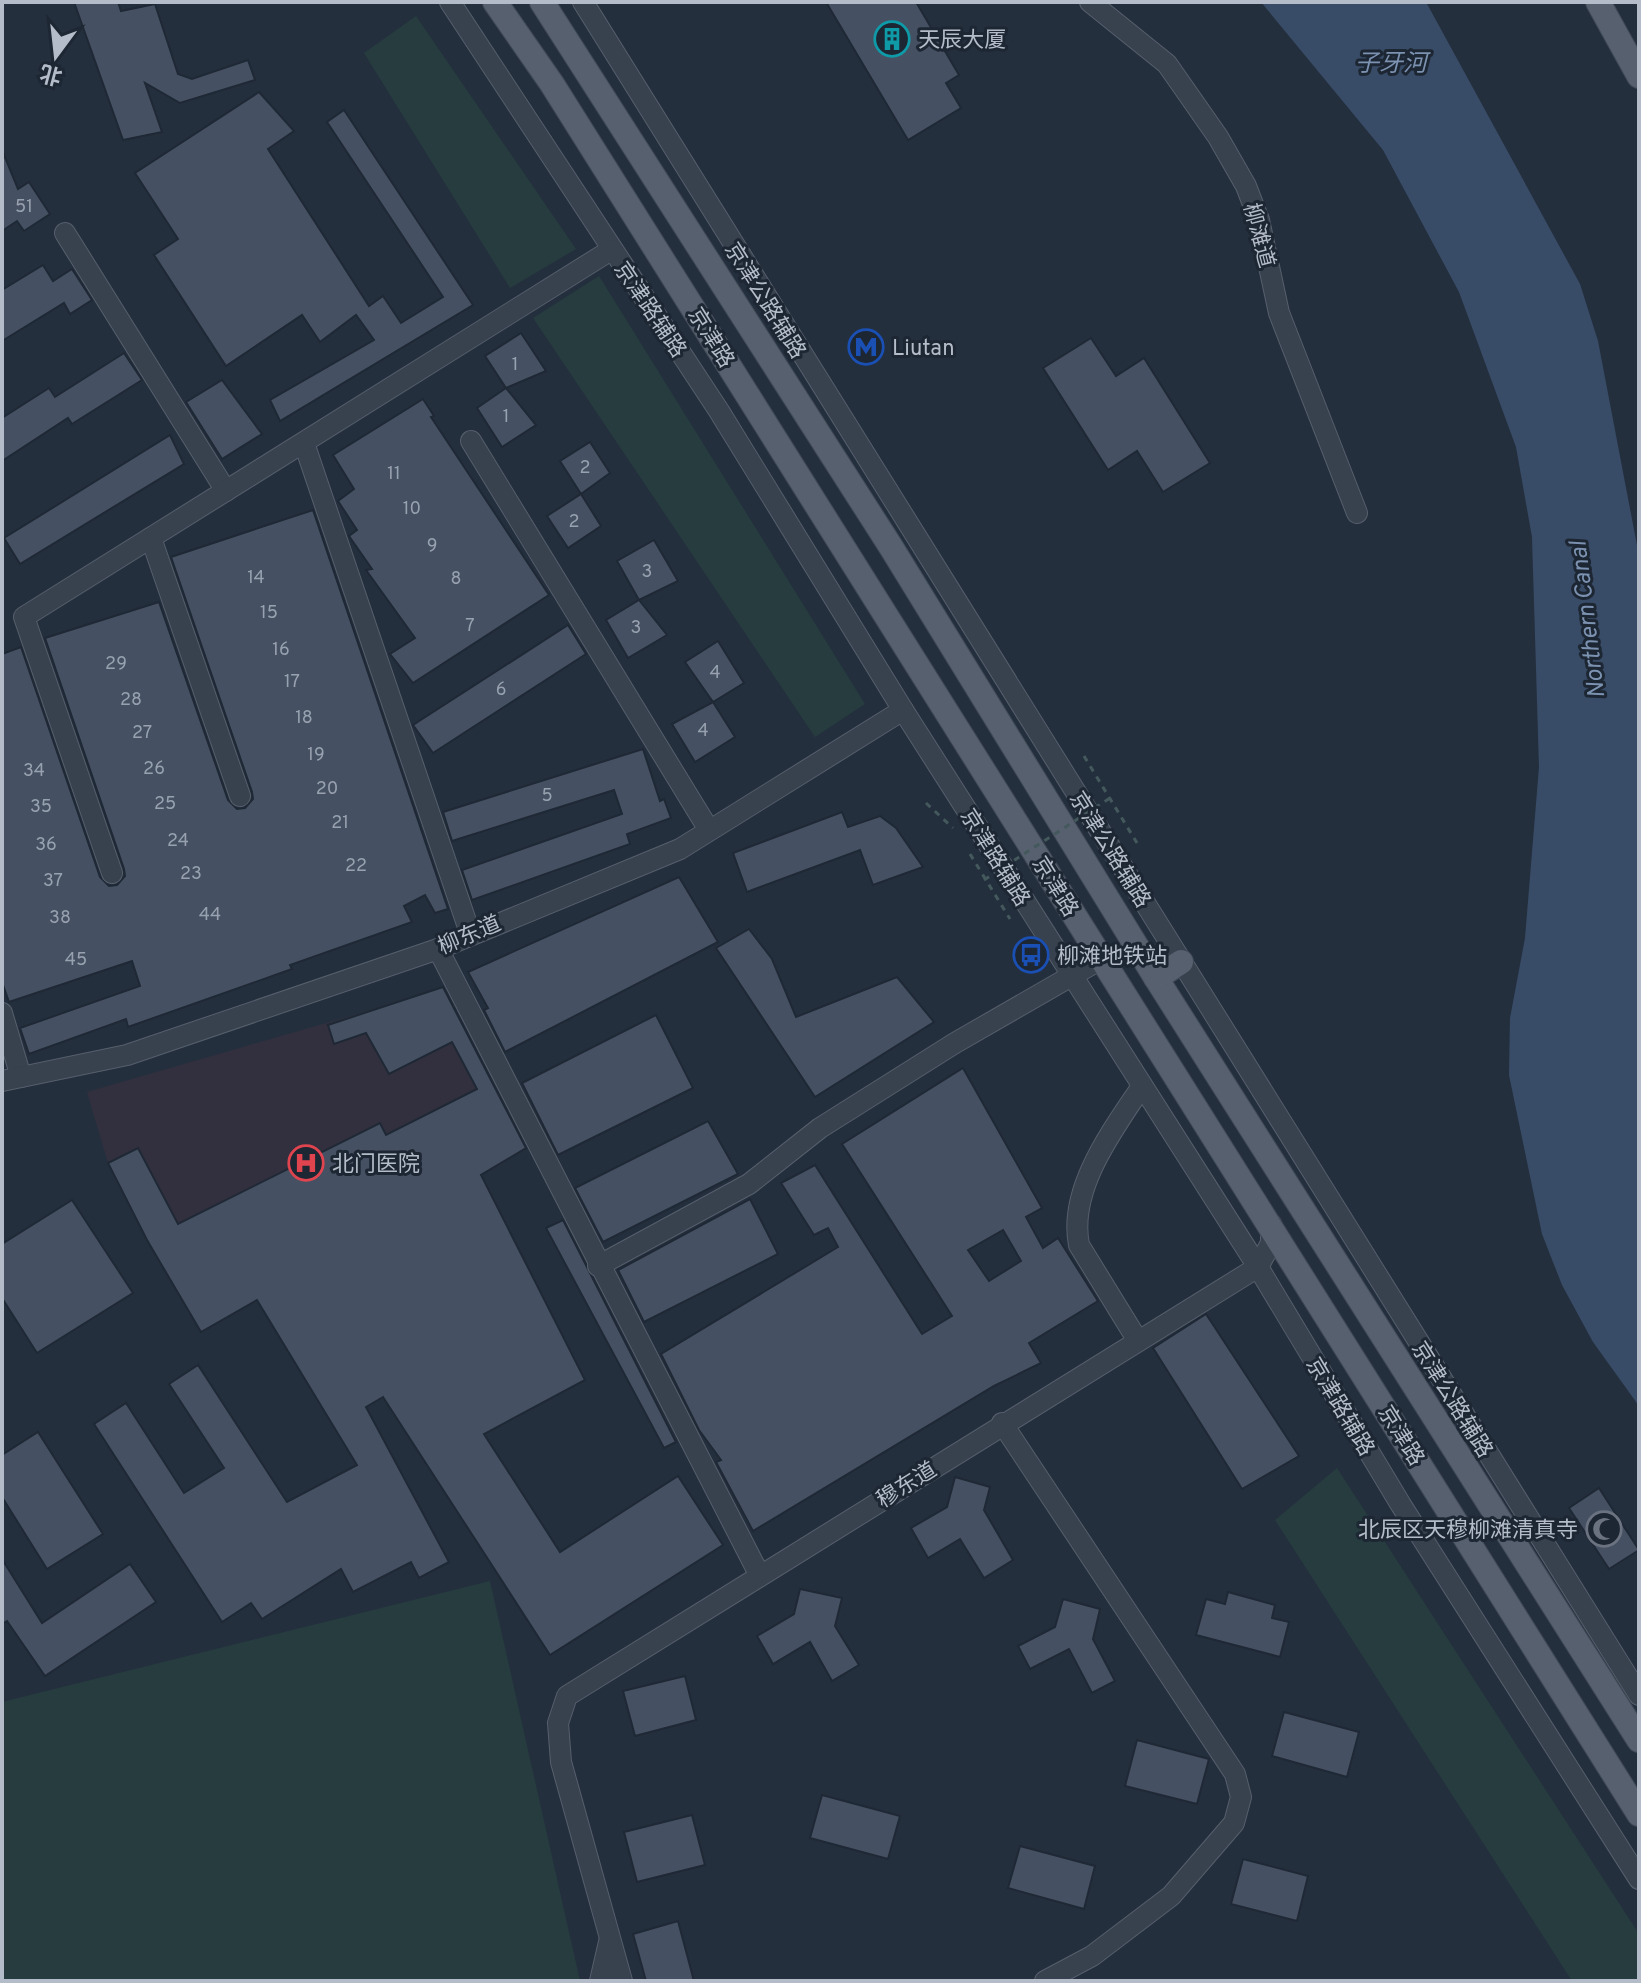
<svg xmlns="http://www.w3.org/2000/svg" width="1641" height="1983" viewBox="0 0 1641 1983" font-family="Overpass,'Noto Sans SC',sans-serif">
<rect width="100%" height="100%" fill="#242f3e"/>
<polygon fill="#32303f" points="427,994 510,1154 505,1162 201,1332 147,1240 108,1163 87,1092"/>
<g fill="#263c3f">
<polygon points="416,16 576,249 510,288 364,53"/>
<polygon points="599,276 865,704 815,737 533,318"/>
<polygon points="1337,1468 1639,1934 1639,1981 1572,1981 1275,1520"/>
<polygon points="490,1581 580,1981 2,1981 2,1702"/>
</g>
<polygon fill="#394c67" points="1261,2 1426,2 1580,284 1598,341 1639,556 1639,1406 1593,1342 1562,1285 1542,1234 1509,1075 1510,1018 1525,938 1539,767 1532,537 1516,447 1459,292 1383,150"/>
<g fill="#455162" stroke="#1f2835" stroke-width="2" fill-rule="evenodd">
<polygon points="74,2 118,2 121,11 155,4 178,74 192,79 248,60 255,80 180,103 145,83 162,132 123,140"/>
<polygon points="826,2 916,2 959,75 946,83 961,108 908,140"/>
<polygon points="259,92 294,131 268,149 369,306 383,296 401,323 443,297 327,122 344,110 473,305 280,421 270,400 374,340 356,315 320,342 302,315 226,366 154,255 178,239 135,173"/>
<polygon points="2,150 18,189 29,182 50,214 24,231 17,221 2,231"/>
<polygon points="43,265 53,281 72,269 92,300 70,314 64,303 2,341 2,290"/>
<polygon points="521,333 546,371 506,388 485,356"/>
<polygon points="1091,338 1116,376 1144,358 1210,463 1163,492 1137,451 1108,470 1043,368"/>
<polygon points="124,353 142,380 72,424 68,418 2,461 2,418 49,388 55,397"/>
<polygon points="222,380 262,434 222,459 186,402"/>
<polygon points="506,388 536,425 502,447 477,408"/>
<polygon points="423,399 434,416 431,417 549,595 413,683 390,654 415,638 366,570 372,569 349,536 357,530 338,501 354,489 333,455"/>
<polygon points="170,435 184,464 20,564 4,538"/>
<polygon points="590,442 610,473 581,494 560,461"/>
<polygon points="581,494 601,526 568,548 547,516"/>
<polygon points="313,510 448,909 435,913 425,895 404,906 412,922 290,965 292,969 128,1027 126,1019 29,1054 20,1028 140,986 132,961 9,1002 2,982 2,654 21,647 100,877 109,886 117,885 125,876 124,869 45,638 159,602 228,800 237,809 245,808 253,799 252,792 171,557"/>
<polygon points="654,540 678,581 639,600 617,561"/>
<polygon points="639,600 667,635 628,658 606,620"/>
<polygon points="568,625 586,654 433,753 413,725"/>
<polygon points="718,641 744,683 713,702 685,662"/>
<polygon points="713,702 735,737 695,762 672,724"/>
<polygon points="643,749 660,801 664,799 671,818 627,834 630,844 472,900 462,870 622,814 614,790 452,841 443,812"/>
<polygon points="842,812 848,827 880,816 896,828 923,867 873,885 860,850 747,892 733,853"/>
<polygon points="679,877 718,942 505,1052 484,1010 488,1008 468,972"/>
<polygon points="749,929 772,959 796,1017 897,977 934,1022 815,1097 716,948"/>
<polygon points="443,987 526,1148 481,1175 585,1380 484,1434 560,1552 678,1476 723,1545 550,1655 383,1397 366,1407 449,1562 419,1578 411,1562 353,1592 341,1569 262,1619 251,1603 222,1622 94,1424 126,1403 184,1493 224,1468 169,1384 198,1365 287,1502 357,1465 257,1300 201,1332 147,1240 108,1163 138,1148 178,1224 380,1123 386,1135 477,1089 452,1042 389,1074 366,1033 334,1044 328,1025"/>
<polygon points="656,1015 693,1088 558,1155 522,1083"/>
<path d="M963,1068L1042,1208L1026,1217L1043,1248L1058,1238L1098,1301L1029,1343L1041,1363L994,1386L753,1531L716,1462L721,1460L699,1430L661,1354L838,1247L828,1228L814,1235L781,1183L815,1165L922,1334L952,1316L842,1144ZM1003,1230L1021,1261L989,1281L968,1250Z"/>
<polygon points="708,1121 738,1174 603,1242 575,1188"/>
<polygon points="750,1199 778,1254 644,1322 618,1270"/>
<polygon points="72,1200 133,1293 37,1353 2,1298 2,1244"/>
<polygon points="563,1220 676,1442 664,1448 546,1228"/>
<polygon points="1206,1314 1299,1456 1242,1489 1153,1348"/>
<polygon points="38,1432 103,1534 47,1569 2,1497 2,1455"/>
<polygon points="955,1477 990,1487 984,1510 1013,1560 984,1578 960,1539 928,1558 911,1528 947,1507"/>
<polygon points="1599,1488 1639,1550 1609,1569 1569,1508"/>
<polygon points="2,1559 42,1623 130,1564 156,1602 45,1676 7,1621 2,1624"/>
<polygon points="800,1589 842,1598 835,1626 859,1665 832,1681 810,1642 773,1664 757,1636 794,1614"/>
<polygon points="1228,1592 1275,1605 1272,1618 1289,1622 1280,1657 1196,1635 1206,1599 1225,1604"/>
<polygon points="1063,1599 1100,1609 1093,1639 1115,1681 1092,1693 1069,1649 1030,1669 1018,1646 1055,1627"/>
<polygon points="685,1676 696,1720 635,1736 623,1691"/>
<polygon points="1284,1712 1359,1732 1347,1777 1272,1756"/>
<polygon points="1137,1740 1209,1759 1197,1804 1125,1786"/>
<polygon points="822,1795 900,1816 888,1859 810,1838"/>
<polygon points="692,1815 705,1865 637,1882 624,1832"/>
<polygon points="1020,1846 1095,1866 1084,1909 1008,1888"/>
<polygon points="1243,1859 1308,1876 1297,1921 1231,1904"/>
<polygon points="678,1921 694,1981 646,1981 633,1934"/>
</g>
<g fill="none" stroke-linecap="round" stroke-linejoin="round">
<defs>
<g id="minor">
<polyline points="450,2 719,411 903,710 1258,1267 1401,1505 1639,1879"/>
<polyline points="583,2 1639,1695"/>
<polyline points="1090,2 1167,64 1218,137 1246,186 1259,220 1279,313 1357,513"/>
<polyline points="65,233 226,491"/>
<polyline points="471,441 709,830"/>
<polyline points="304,443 470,933"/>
<polyline points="151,538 240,796"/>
<polyline points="112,873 24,617 611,250"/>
<polyline points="438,949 760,1576"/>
<polyline points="2,1013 21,1077"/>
<polyline points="2,1081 127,1055 438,949 680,849 903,710"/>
<polyline points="598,1266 749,1184 820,1128 955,1043 1101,959"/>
<path d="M1138,1341L1079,1245C1068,1189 1112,1131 1142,1086"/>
<polyline points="1002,1423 1235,1774 1241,1797 1234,1823 1171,1896 1092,1956 1045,1981"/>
<polyline points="600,1981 609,1942"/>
<polyline points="622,1981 561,1762 558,1723 567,1696 1258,1267 1271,1243 1271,1224"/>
</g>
<g id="major">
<polyline points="495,2 552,84 1639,1814"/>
<polyline points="542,2 891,547 1156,978 1639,1740"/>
<polyline points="1598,2 1639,76"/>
<polyline points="1156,978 1181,962"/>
</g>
</defs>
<use href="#minor" stroke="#565f6c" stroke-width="22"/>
<use href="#major" stroke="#414a57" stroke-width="26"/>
<g stroke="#44595c" stroke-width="3" stroke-dasharray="6 6" stroke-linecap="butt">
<polyline points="1084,756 1137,843"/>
<polyline points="926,803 953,828"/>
<polyline points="970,854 1010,919"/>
</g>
<use href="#minor" stroke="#38414e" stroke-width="20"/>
<use href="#major" stroke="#56606e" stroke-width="24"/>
<polyline stroke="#44595c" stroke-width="3" stroke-dasharray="6 6" stroke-linecap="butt" points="984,880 1110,798"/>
</g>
<defs>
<symbol id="building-ring" viewBox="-11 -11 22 22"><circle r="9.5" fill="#1d2633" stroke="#0f9aa8" stroke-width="1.5"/><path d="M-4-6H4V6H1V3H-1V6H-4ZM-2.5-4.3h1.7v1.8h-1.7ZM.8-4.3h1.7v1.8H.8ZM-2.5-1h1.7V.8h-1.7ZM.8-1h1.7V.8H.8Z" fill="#0f9aa8"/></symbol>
<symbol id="metro-ring" viewBox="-11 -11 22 22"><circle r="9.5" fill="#1d2633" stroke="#1a4fb4" stroke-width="1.5"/><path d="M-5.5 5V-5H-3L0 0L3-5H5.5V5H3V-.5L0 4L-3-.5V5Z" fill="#1a4fb4"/></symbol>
<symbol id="bus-ring" viewBox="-11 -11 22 22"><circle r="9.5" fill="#1d2633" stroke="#1a4fb4" stroke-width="1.5"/><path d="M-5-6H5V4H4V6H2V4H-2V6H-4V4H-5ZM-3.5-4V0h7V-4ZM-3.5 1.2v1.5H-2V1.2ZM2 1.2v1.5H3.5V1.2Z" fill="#1a4fb4"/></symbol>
<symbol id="hospital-ring" viewBox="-11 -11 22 22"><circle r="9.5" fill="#1d2633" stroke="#e0444e" stroke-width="1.5"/><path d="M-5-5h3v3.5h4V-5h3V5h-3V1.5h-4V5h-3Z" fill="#e0444e"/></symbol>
<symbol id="mosque-ring" viewBox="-11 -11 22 22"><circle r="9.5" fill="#1d2633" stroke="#6b7280" stroke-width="1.5"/><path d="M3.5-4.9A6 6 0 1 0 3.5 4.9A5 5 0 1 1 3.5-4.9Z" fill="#6b7280"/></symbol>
</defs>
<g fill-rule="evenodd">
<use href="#building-ring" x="872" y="19" width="40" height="40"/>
<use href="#metro-ring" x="846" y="327" width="40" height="40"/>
<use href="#bus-ring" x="1011" y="935" width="40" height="40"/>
<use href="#hospital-ring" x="286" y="1143" width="40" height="40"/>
<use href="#mosque-ring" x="1584" y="1509" width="40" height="40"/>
</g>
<g text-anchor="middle" stroke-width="6" stroke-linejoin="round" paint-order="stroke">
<g font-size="18" fill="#98a1af">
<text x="24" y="212">51</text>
<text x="515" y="370">1</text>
<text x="506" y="422">1</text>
<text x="585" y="473">2</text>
<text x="394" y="479">11</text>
<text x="412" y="514">10</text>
<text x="574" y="527">2</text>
<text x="432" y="551">9</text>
<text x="647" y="577">3</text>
<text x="256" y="583">14</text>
<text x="456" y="584">8</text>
<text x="269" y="618">15</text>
<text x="470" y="631">7</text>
<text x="636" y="633">3</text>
<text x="281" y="655">16</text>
<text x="116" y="669">29</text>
<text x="715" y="678">4</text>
<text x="292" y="687">17</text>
<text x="501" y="695">6</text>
<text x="131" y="705">28</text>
<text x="304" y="723">18</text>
<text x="703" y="736">4</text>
<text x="142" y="738">27</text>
<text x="316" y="760">19</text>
<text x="154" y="774">26</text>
<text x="34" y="776">34</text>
<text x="327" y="794">20</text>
<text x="547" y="801">5</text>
<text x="165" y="809">25</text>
<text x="41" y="812">35</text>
<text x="340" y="828">21</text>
<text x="178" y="846">24</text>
<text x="46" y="850">36</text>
<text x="356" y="871">22</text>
<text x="191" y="879">23</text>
<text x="53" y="886">37</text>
<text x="210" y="920">44</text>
<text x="60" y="923">38</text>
<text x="76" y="965">45</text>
</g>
<g font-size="22" fill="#b4bcc9" stroke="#1d2633" text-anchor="start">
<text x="918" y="47">天辰大厦</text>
<text x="892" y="355">Liutan</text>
<text x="1057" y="963">柳滩地铁站</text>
<text x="332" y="1171">北门医院</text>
<text x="1578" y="1537" text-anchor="end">北辰区天穆柳滩清真寺</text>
</g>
<g font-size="22" fill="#b4bcc9" stroke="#1d2633">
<text transform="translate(1260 235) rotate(75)" y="8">柳滩道</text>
<text transform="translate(766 300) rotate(58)" y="8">京津公路辅路</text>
<text transform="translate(651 309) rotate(56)" y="8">京津路辅路</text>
<text transform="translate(712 337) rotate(58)" y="8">京津路</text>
<text transform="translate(1111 849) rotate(58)" y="8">京津公路辅路</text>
<text transform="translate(996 857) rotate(58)" y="8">京津路辅路</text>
<text transform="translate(1056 886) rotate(58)" y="8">京津路</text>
<text transform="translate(469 934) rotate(-23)" y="8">柳东道</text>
<text transform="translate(1453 1399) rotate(58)" y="8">京津公路辅路</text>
<text transform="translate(1341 1406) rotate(59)" y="8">京津路辅路</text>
<text transform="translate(1402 1435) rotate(58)" y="8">京津路</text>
<text transform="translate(906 1484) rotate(-32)" y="8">穆东道</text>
</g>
<g font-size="24" font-style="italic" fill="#7c92b1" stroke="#1d2633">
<text x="1391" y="71">子牙河</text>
<text transform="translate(1587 620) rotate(-97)" y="8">Northern Canal</text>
</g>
</g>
<rect width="1641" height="1983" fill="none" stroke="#b4bcc9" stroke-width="8"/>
<g transform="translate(56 56) rotate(195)" stroke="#1d2633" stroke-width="6" paint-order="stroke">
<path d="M0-6L14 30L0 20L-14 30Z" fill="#b4bcc9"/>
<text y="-12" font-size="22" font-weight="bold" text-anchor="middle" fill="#b4bcc9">北</text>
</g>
</svg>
